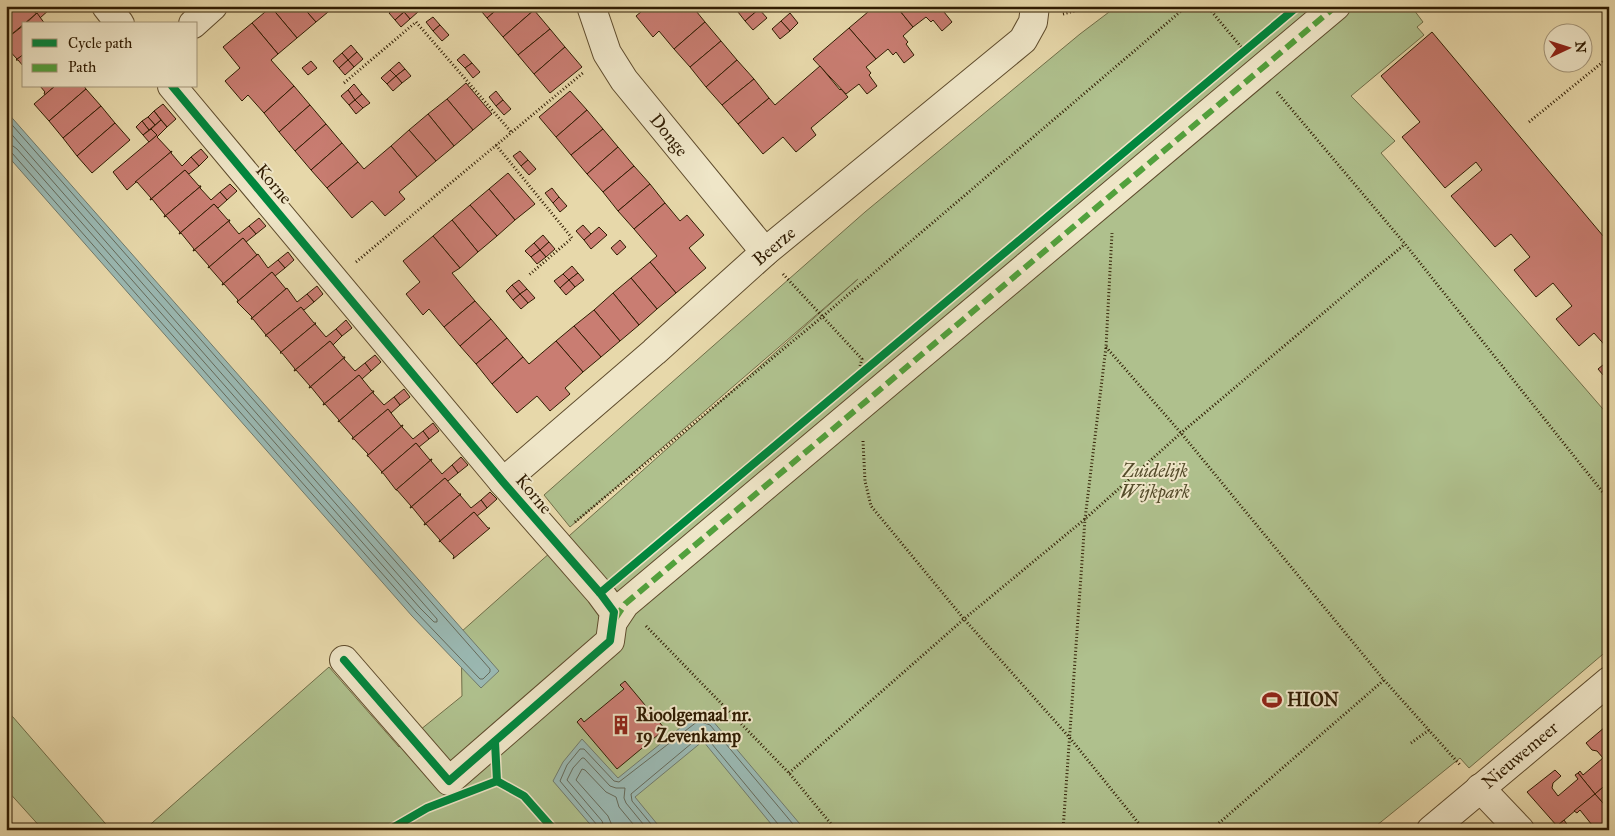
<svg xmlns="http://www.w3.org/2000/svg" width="1615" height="836" viewBox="0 0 1615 836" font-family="'IM FELL Great Primer',serif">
<rect width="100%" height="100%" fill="#e7d8aa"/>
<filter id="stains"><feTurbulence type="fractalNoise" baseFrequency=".004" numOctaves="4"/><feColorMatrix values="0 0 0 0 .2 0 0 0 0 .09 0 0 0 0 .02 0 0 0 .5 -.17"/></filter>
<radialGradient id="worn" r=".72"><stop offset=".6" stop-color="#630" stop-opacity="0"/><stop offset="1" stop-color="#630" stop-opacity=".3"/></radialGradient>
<g fill="#afc08d" stroke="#706e48">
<polygon points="1117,6 1411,6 1423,22 1417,27 1424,35 1351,96 1395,141 1381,153 1609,416 1609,649 1469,768 1460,758 1371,830 144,830 329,667 399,747 462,696 461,632 858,279 570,527 544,495 865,212 1080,34"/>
<polygon points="6,709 111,830 43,830 6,789"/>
</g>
<g fill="#9ab8b2" stroke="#707a6c">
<polygon points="6,111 499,671 481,688 412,616 6,154"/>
<polygon points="696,715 712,720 805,830 776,830 703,741 635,797 662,830 595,830 553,781 563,762 582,739 618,778"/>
</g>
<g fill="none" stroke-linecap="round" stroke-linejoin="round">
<g stroke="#656a5a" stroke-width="1">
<polyline points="6,118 490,669 490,672 483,679 480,679 416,612 12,153 6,151"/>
<polyline points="6,128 437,619 437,622 434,622 420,608 17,149 13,146 6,145"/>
<polyline points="598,830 597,825 560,781 567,765 580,749 584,749 614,781 619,782 698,721 710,725 798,830"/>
<polyline points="605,830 602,821 567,780 573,768 582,758 584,758 610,786 616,788 625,788 624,798 626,803 648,830"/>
<polyline points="612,830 611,823 608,816 576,780 582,769 585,770 606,792 616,797 619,807 638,830"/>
<polyline points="656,830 632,801 631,794 698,738 703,736 707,738 778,824 780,830"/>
</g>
</g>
<g fill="#c97d72" stroke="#301c02">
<polygon points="11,6 30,6 37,13 6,39 6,10"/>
<polygon points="37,6 47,6 50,9 40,18 33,10"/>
<polygon points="302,6 316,22 297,38 271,7"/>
<polygon points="302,6 334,6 334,7 316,22"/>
<polygon points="398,6 404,12 395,20 389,13"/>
<polygon points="411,6 415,6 419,11 410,19 404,12"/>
<polygon points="477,6 501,6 487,18"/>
<polygon points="501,6 531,6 534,10 503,37 487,18"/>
<polygon points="648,6 692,6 705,22 674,49 659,31 653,37 636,16"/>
<polygon points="744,6 757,6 759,9 745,21 738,12"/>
<polygon points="875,6 896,6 913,27 903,36 908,42 906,44 914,55 904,63 896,52 893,55 888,49 876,59 849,28"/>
<polygon points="896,6 951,6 944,12 952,22 942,31 933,20 931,22 926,17 913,27"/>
<polygon points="271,7 297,38 278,54 252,23"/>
<polygon points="759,9 767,18 753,30 745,21"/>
<polygon points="534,10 550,29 518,55 503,37"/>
<polygon points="404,12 410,19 401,27 395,20"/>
<polygon points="37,13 45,24 25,24"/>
<polygon points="790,13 798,23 790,31 781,21"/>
<polygon points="433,17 440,25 433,31 426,22"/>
<polygon points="781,21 790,31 780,39 772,29"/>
<polygon points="705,22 721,41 690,67 674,49"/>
<polygon points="252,23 278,54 271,60 294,86 264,113 248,95 242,101 225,81 240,68 223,47"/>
<polygon points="24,25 24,54 16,60 17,59 6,47 6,39"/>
<polygon points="440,25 449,35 442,41 433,31"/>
<polygon points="849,28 876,59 866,67 871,73 869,75 877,86 867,94 859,84 846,94 813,59"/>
<polygon points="550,29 565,47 534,74 518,55"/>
<polygon points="1432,32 1609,243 1609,350 1594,333 1579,346 1556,319 1572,306 1553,283 1536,297 1514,270 1530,257 1511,234 1495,247 1451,196 1482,170 1476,162 1445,188 1402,137 1420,122 1381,76"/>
<polygon points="721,41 737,60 706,87 690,67"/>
<polygon points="351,45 357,52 348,60 342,53"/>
<polygon points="565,47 582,67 550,93 534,74"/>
<polygon points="357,52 363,59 354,67 348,60"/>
<polygon points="342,53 348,60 339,68 333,61"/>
<polygon points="24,54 24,67 18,60 16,60"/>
<polygon points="464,54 472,63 465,68 457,60"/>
<polygon points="348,60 354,67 345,75 339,68"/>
<polygon points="737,60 754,79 722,105 706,87"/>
<polygon points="311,61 317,68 308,75 302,68"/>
<polygon points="399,62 405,69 396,76 390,70"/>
<polygon points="472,63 480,72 473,78 465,68"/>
<polygon points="820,66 840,90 841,89 848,97 811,128 816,135 796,152 783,137 763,154 738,124 769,98 775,105"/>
<polygon points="405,69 411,76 402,83 396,76"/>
<polygon points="390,70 396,76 387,84 381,78"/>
<polygon points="396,76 402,83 393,91 387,84"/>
<polygon points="754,79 769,98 738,124 722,105"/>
<polygon points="466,83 492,114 473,130 447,99"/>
<polygon points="354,84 362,94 355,100 348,90"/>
<polygon points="40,86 55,86 45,95 44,93 45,92"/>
<polygon points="55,86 84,86 86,89 49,121 34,104"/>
<polygon points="294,86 310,105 279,132 264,113"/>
<polygon points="86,89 101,106 63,138 49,121"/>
<polygon points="348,90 355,100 349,105 341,96"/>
<polygon points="496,91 503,100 496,106 489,97"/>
<polygon points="570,91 587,110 556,137 539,117"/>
<polygon points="362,94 370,103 363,108 355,100"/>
<polygon points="447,99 473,130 454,146 428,114"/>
<polygon points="355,100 363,108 356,114 349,105"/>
<polygon points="503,100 511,109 504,115 496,106"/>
<polygon points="163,104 176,119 167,127 154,111"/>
<polygon points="310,105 326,124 295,151 279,132"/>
<polygon points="101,106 115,123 77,156 63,138"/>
<polygon points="587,110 603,129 571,155 556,137"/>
<polygon points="154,111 161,120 155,125 148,117"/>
<polygon points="428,114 454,146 436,161 409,130"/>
<polygon points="148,117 155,125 149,130 142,121"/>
<polygon points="161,120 167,127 157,137 171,152 172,151 127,190 113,172 157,135 151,129"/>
<polygon points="142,121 149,130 143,135 136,127"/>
<polygon points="115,123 130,140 92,173 77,156"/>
<polygon points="326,124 342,143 311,170 295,151"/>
<polygon points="151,129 157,135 149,142 143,135"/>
<polygon points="603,129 618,147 587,174 571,155"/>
<polygon points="409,130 436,161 417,177 391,146"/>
<polygon points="342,143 358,162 327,188 311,170"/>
<polygon points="391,146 417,177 399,192 405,199 385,216 372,201 352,218 327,188 358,162 364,169"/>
<polygon points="618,147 634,166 603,192 587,174"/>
<polygon points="201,149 208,157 199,166 191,157"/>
<polygon points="172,151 171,153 182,166 191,157 199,166 189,174 185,170 150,200 151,198 137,182 135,182"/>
<polygon points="520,151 528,160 521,166 513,156"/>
<polygon points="528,160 536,169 529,175 521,166"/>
<polygon points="634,166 650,184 618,211 603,192"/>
<polygon points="185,170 199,186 201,186 164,217 165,215 152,199 150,200"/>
<polygon points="508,173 535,204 515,220 489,189"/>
<polygon points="230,184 237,191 227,200 220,192"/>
<polygon points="650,184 665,203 634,229 618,211"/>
<polygon points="201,186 200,188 211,200 220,192 227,200 218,208 214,204 179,234 180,232 166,216 164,217"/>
<polygon points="552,188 559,197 553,203 545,193"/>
<polygon points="489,189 515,220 497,236 470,205"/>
<polygon points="559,197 567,206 560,212 553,203"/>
<polygon points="665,203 680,221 687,215 704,235 689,248 706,268 676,293 650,262 657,256 634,229"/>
<polygon points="214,204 228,220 230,220 193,251 194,249 181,233 179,234"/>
<polygon points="470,205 497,236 478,252 452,220"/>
<polygon points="259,218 266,226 256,234 249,226"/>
<polygon points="230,220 229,222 239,234 249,226 256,234 246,242 243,238 208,268 209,266 195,250 193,251"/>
<polygon points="452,220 478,252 460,268 433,236"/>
<polygon points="583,225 591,234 584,240 576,231"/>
<polygon points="599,227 607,235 591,249 584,240"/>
<polygon points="543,235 549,242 540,250 534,243"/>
<polygon points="433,236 460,268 452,273 475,301 444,327 429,309 423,315 406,294 420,282 403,261"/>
<polygon points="243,238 257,255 258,254 222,285 223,283 209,267 208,268"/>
<polygon points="620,240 626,247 617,255 611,248"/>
<polygon points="549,242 555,249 546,257 540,250"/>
<polygon points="534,243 540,250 531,257 525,251"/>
<polygon points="540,250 546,257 537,264 531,257"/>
<polygon points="288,252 294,260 285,268 278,260"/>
<polygon points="258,254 268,268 278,260 285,268 275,276 272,272 237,302 238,300 224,284 222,285"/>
<polygon points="650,262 676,293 657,309 631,278"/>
<polygon points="572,266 578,273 569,280 563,274"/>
<polygon points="272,272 286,289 287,288 251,319 252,317 237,302"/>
<polygon points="578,273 584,280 575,287 569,280"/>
<polygon points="563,274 569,280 560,288 554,281"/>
<polygon points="631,278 657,309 639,325 613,293"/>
<polygon points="519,280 527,289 520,294 512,285"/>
<polygon points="569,280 575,287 566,295 560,288"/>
<polygon points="512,285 520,294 513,300 506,291"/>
<polygon points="317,286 323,294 314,302 307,294"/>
<polygon points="287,288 297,302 307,294 314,302 304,310 301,307 265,336 266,335 253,319 251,319"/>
<polygon points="527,289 535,298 528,303 520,294"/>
<polygon points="613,293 639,325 620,341 594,310"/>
<polygon points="520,294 528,303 521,309 513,300"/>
<polygon points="475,301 491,319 460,346 444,327"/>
<polygon points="301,307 314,323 316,323 280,353 281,352 267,336 265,336"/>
<polygon points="594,310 620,341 601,357 574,326"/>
<polygon points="491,319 507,338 476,364 460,346"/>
<polygon points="346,320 352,328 342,336 336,329"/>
<polygon points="316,323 315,324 326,337 336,329 342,336 333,345 330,341 294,371 295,369 282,353 280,353"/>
<polygon points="574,326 601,357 583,372 556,341"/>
<polygon points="507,338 523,357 492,384 476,364"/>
<polygon points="330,341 343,357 345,357 309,388 310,386 296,370 294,371"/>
<polygon points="556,341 583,372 565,388 570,394 550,411 537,396 517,413 492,384 523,357 529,364"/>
<polygon points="375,355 381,362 371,371 365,363"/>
<polygon points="345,357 344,359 355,371 365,363 371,371 362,379 359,375 323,405 324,403 311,387 309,388"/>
<polygon points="1609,360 1609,382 1598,369"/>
<polygon points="359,375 372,391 374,391 338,422 339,420 325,404 323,405"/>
<polygon points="404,389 410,397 400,405 394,397"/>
<polygon points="374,391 373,393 384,405 394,397 400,405 391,413 388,409 352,439 353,437 339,421 338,422"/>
<polygon points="388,409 401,426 403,425 367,456 368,454 354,439 352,439"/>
<polygon points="433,423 439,431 429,439 423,431"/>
<polygon points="403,425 402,427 413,439 423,431 429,439 419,447 416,443 381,473 382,472 368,456 367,456"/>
<polygon points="416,443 430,460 432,459 396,490 383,473 381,473"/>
<polygon points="461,457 468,465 458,473 452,465"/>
<polygon points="432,459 431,461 442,474 452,465 458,473 448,481 445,478 410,508 411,506 397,490 396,490"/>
<polygon points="445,478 459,494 461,494 424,525 425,523 412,507 410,508"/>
<polygon points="490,492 497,499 487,508 481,500"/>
<polygon points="461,494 460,495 471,508 481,500 487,508 477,516 474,512 439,542 440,540 426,524 424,525"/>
<polygon points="474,512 488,528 490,528 453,559 454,556 440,541 439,542"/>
<polygon points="625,681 665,729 617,769 577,722 581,718 584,722 624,689 620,685"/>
<polygon points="1605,727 1609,733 1609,782 1595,794 1578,773 1580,771 1583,775 1603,758 1597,751 1592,750 1586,743"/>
<polygon points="1555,770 1561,776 1553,783 1552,788 1558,796 1578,779 1575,775 1578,773 1595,794 1557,826 1527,792"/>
<polygon points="1609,782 1609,810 1595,794"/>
<polygon points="1595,794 1609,810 1609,830 1596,830 1580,810 1577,813 1574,811"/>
<polygon points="1564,820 1571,830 1560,830 1557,826"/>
</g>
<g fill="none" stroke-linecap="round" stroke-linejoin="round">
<defs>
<g id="street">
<polyline points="106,6 120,24"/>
<polyline points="591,6 607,53 624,80 765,252"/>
<polyline points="193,24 213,6"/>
<polyline points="172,86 503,482 600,593 614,612 610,641 449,781 344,660"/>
<polyline points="503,482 654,352 765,252 1023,40 1033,22 1035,6"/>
<polyline points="613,622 625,604 1336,6"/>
<polyline points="1480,788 1520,830"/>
<polyline points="1431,830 1609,681"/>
</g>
</defs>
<use href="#street" stroke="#5e4b2c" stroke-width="30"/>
<g stroke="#301c02" stroke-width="3" stroke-dasharray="1 2.5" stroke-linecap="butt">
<polyline points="1207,6 1242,48"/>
<polyline points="1063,14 1092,6"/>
<polyline points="344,83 416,22 512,133"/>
<polyline points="1277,92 1405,244 1609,500"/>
<polyline points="1529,122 1609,57"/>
<polyline points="496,145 572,238 529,275"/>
<polyline points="356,262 584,72"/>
<polyline points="783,274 862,359 860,366"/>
<polyline points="1106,347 1181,433 1384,680 1461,766"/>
<polyline points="863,441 865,481 871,506 964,619 1070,738 1144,830"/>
<polyline points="575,522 822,317 1187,6"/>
<polyline points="646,626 789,773 836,830"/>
<polyline points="1411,743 1429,730"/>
<polyline points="789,773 964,619 1085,519 1181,433 1405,244"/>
<polyline points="6,827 9,830"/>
<polyline points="1063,830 1085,519 1106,347 1112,233"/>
<polyline points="1211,830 1384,680"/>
</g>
<use href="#street" stroke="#efe6c8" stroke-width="28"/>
<polyline stroke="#52a13d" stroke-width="6" stroke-dasharray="12 6" stroke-linecap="butt" points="615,619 625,604 1336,6"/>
<defs>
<g id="cycleway">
<polyline points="172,86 503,482 600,593 614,612 610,641 449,781 344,660"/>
<polyline points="600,593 1298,6"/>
<polyline points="495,742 497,781 524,796 554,830"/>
<polyline points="389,830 427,808 497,781"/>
</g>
</defs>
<use href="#cycleway" stroke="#efe6c8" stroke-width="11"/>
<use href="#cycleway" stroke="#00873e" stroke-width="8"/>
</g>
<defs>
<symbol id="stadium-bare" viewBox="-9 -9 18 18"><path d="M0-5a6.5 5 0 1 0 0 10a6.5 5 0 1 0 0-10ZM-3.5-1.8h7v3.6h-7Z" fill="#8f2418" stroke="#efe6c8" stroke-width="2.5" paint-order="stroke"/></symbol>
<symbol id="building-bare" viewBox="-9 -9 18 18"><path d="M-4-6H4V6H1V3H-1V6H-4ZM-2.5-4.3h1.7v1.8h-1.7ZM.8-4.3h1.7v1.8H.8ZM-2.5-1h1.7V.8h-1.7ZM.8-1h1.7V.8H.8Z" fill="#8f2418" stroke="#efe6c8" stroke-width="2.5" paint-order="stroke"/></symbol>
</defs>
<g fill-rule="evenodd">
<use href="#stadium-bare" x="1258" y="686" width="28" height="28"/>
<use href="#building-bare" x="607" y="711" width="28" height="28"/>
</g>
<g text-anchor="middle" stroke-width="4" stroke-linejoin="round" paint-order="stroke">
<g font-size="18" fill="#301c02" stroke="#efe6c8">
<text transform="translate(669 135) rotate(51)" y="6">Donge</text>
<text transform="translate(274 184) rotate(50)" y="6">Korne</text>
<text transform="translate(774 246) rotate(-40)" y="6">Beerze</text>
<text transform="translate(534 494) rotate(50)" y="6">Korne</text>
<text transform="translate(1520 755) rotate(-40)" y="6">Nieuwemeer</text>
</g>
<g font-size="18" font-style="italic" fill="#564d2c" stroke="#efe6c8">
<text x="1155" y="477">Zuidelijk<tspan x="1155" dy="21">Wijkpark</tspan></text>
</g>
<g font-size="18" font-weight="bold" fill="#301c02" stroke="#efe6c8" text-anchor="start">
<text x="1287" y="706">HION</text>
<text x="636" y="721">Rioolgemaal nr.<tspan x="636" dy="21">19 Zevenkamp</tspan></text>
</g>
</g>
<rect width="1615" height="836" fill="none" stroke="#e7d8aa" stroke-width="25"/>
<rect x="8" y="8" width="1600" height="821" fill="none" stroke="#301c02" stroke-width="2.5"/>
<rect x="12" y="12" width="1590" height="811" fill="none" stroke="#301c02"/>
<rect x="22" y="22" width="175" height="65" fill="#efe6c8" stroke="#a39579"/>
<rect x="32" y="39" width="25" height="8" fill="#00873e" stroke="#a39579"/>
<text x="68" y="48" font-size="15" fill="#301c02">Cycle path</text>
<rect x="32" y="64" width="25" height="8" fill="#52a13d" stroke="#a39579"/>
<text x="68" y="72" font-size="15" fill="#301c02">Path</text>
<g transform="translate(1568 48) rotate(86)"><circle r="24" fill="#efe6c8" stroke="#a39579"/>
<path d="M0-4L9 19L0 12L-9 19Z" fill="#8f2418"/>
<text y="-8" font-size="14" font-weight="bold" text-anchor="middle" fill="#301c02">N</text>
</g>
<rect width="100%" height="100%" filter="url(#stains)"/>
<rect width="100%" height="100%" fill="url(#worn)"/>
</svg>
